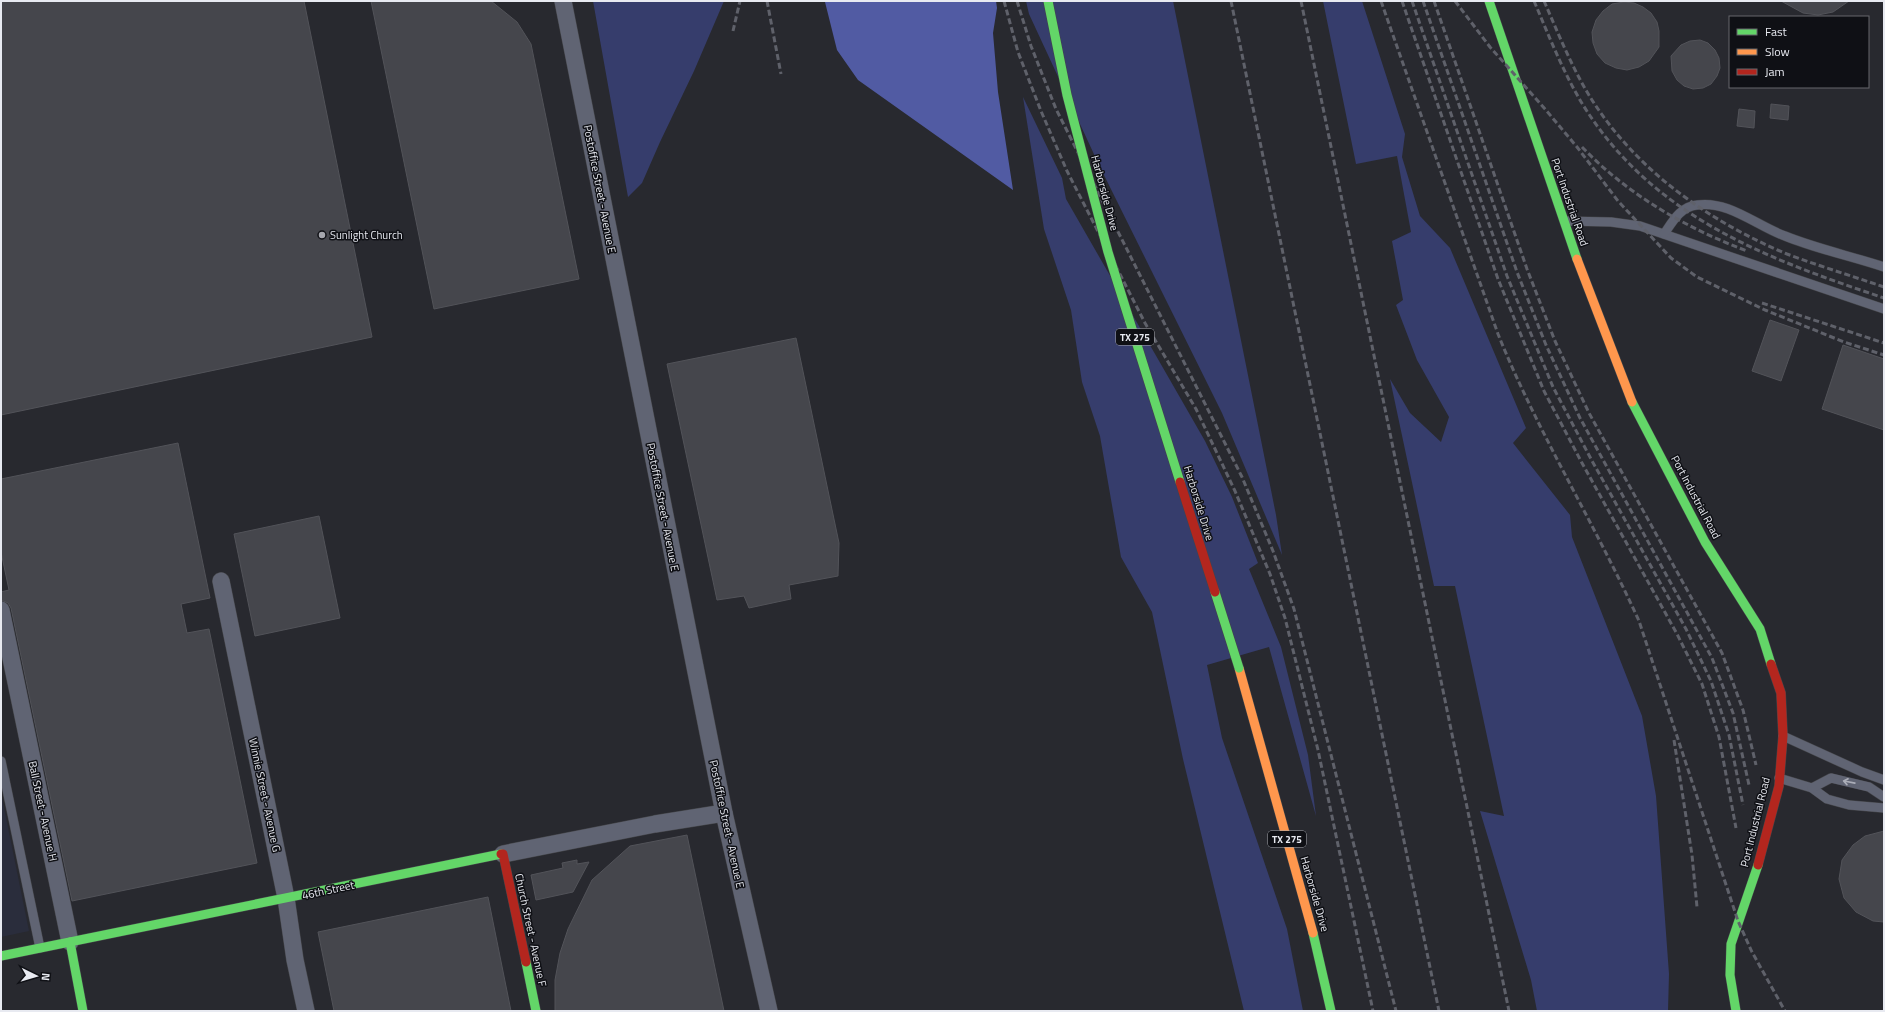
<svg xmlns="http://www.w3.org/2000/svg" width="1885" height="1012" viewBox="0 0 1885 1012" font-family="'Titillium Web',sans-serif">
<rect width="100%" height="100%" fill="#28292f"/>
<polygon fill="#2a2d3c" points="1,793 29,931 1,937"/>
<g fill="#363d6c">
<polygon points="593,1 724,1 694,71 660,142 642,183 628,197"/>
<polygon points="1026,1 1173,1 1276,515 1282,555 1222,413 1099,165 1029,14"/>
<polygon points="1323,1 1362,1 1405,134 1402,157 1420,216 1450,248 1526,428 1513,443 1570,515 1572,537 1642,716 1656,796 1669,974 1668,1011 1537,1011 1531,980 1480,811 1504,816 1455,586 1434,586 1390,379 1410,413 1441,442 1449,417 1417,360 1396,305 1403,300 1392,241 1411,232 1397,156 1356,164"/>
<polygon points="1023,97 1062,178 1066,199 1205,441 1232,497 1258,563 1249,569 1281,647 1308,755 1316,816 1269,647 1207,665 1222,738 1287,929 1303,1011 1244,1011 1183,759 1152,612 1121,557 1100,436 1082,382 1071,310 1044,229"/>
</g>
<polygon fill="#515ba3" points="996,1 997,8 993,33 998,92 1013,190 858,80 837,50 825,2"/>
<g fill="#45464c" stroke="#525359">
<polygon points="1,1 304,1 372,337 1,415"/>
<polygon points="371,1 491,1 517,22 531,44 579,279 434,309"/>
<polygon points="1781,1 1849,1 1833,12 1818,15 1803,13"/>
<polygon points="1624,2 1634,3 1643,7 1651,13 1657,22 1659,31 1659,47 1649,61 1639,67 1627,70 1616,68 1605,63 1597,54 1593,43 1592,32 1596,20 1603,11 1612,4"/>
<polygon points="1700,40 1708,43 1715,50 1719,58 1720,68 1717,76 1711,84 1703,88 1693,89 1684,86 1677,80 1672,71 1671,56 1681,45 1690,41"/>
<polygon points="1771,104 1789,106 1788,120 1770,118"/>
<polygon points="1739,109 1755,111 1754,128 1737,126"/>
<polygon points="1770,320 1799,330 1781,381 1752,371"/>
<polygon points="796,338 839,543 838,576 789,585 791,599 749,608 744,596 717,600 667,364"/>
<polygon points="1843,345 1884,359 1884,430 1822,409"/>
<polygon points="178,443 210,598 181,604 187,633 209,629 257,863 72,901 11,608 8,603 1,600 1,592 9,590 1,552 1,479"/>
<polygon points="319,516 340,618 255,636 234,534"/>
<polygon points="1884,831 1884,922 1873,921 1856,912 1844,898 1839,879 1842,860 1853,845 1865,836"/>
<polygon points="687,835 724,1011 555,1011 555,980 560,953 568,929 592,880 630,846"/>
<polygon points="577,860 577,864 589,862 573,892 536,900 531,875 563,868 562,863"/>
<polygon points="488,897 511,1011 334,1011 318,932"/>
</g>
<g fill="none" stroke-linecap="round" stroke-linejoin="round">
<defs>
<g id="lane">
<polyline points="1565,221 1611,222 1640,226 1884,309"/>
<path d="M1664,234C1673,221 1680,207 1697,205C1728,200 1757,226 1785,236C1817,249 1851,256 1884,267"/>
<polyline points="1783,736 1862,772 1884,780"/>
<polyline points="1,761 40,948"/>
<polyline points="1779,778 1812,788 1827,799 1849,805 1884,808"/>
<polyline points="1812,788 1831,778 1869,787 1884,797"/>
</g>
<g id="street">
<polyline points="563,1 724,813 769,1011"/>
<polyline points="221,581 286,898 295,960 306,1011"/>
<polyline points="1,610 70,942"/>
<polyline points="503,854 655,824 724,813"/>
</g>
<g id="fast">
<polyline points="1489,1 1577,259"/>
<polyline points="1632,402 1705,542 1760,629 1771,664"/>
<polyline points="1313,933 1331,1011"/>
<polyline points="70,942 83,1011"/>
<polyline points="1,956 501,854"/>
<polyline points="526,962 536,1011"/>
<polyline points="1736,1011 1730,975 1731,944 1758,865"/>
</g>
<g id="slow">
<polyline points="1577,259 1632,402"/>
<polyline points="1239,668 1313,933"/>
</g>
<g id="jam">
<polyline points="501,854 503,854 526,962"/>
<polyline points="1758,865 1779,786 1783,736 1781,693 1771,664"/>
</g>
</defs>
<use href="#lane" stroke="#444549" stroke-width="10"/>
<use href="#street" stroke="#444549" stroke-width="18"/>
<use href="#fast" stroke="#444549" stroke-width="10"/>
<use href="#slow" stroke="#444549" stroke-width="10"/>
<use href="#jam" stroke="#444549" stroke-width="10"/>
<use href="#lane" stroke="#606473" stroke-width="9"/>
<use href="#street" stroke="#606473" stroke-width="17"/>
<use href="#fast" stroke="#63d668" stroke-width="9"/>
<use href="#slow" stroke="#ff974d" stroke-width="9"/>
<use href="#jam" stroke="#b3261e" stroke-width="9"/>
<g stroke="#5f616a" stroke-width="3" stroke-dasharray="6 3" stroke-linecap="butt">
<polyline points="767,1 781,74"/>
<polyline points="1004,1 1018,52 1041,111 1067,171 1145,323 1196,409 1235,491 1270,574 1285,618 1318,750 1373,1011"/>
<polyline points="1017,1 1031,46 1056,109 1242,477 1273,551 1294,609 1396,1011"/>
<polyline points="1231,1 1439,1011"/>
<polyline points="1301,1 1509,1011"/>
<path d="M1381,1L1498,334C1538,433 1595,524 1639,621L1738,921L1752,952L1785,1011"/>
<polyline points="1402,1 1498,279 1544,391 1582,463 1677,634 1702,684 1719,737 1736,828"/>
<polyline points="1412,1 1507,276 1553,387 1591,459 1686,629 1711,681 1729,735 1743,805"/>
<polyline points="1423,1 1517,272 1546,345 1580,418 1712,658 1733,713 1749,785"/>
<polyline points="1434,1 1527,269 1555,341 1589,413 1722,653 1743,710 1756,765"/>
<polyline points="1455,1 1490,47 1545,109 1577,147 1618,201 1671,258 1697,277 1765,310 1844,342 1884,355"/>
<path d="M1534,1C1549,36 1563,72 1583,105C1653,217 1765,258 1884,298"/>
<path d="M1544,1C1560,37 1575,76 1598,109C1644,176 1713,223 1787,254C1819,266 1852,276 1884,287"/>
<polyline points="733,31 740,1"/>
<path d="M1582,147C1628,195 1686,228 1747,251"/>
<polyline points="1762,303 1884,343"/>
<polyline points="1674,740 1692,855 1697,907"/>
</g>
<defs>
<g id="fast-bridge">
<polyline points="1048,1 1067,95 1108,252 1180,482"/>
<polyline points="1215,592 1239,668"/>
</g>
<polyline id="jam-bridge" points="1180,482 1215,592"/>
</defs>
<use href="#fast-bridge" stroke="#444549" stroke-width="10" stroke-linecap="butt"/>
<use href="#jam-bridge" stroke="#444549" stroke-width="10" stroke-linecap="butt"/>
<use href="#fast-bridge" stroke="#63d668" stroke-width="9"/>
<use href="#jam-bridge" stroke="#b3261e" stroke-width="9"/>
</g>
<defs><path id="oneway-shaft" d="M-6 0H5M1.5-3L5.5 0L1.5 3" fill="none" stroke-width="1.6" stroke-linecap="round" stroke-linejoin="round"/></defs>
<use stroke="#abaeb8" href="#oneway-shaft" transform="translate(1849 782) rotate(-169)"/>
<circle fill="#a5a6ad" stroke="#0f1015" stroke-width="1.5" cx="322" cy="235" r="4"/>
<g text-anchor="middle" stroke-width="3" stroke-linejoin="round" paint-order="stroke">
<g fill="#0f1015" stroke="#a7a9af" stroke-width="1">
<rect x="1116" y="329" width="38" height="16" rx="3"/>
<rect x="1268" y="831" width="38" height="16" rx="3"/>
</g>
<g font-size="10" font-weight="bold" fill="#e8eaf1">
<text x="1135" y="341">TX 275</text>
<text x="1287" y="843">TX 275</text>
</g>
<g font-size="11" fill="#e8eaf1" stroke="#0f1015">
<text transform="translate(600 189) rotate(79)" y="4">Postoffice Street - Avenue E</text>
<text transform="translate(1105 193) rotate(75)" y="4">Harborside Drive</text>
<text transform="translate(1570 202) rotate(71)" y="4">Port Industrial Road</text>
<text transform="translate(1696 497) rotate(62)" y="4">Port Industrial Road</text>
<text transform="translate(1199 503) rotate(73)" y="4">Harborside Drive</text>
<text transform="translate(663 507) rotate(79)" y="4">Postoffice Street - Avenue E</text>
<text transform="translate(265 795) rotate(78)" y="4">Winnie Street - Avenue G</text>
<text transform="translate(43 811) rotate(78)" y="4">Ball Street - Avenue H</text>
<text transform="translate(1755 822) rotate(-76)" y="4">Port Industrial Road</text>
<text transform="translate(727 824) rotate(78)" y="4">Postoffice Street - Avenue E</text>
<text transform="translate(328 890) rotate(-12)" y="4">46th Street</text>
<text transform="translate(1315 894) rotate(74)" y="4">Harborside Drive</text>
<text transform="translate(531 930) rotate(78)" y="4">Church Street - Avenue F</text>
</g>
<g font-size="11" fill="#e8eaf1" stroke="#0f1015" text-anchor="start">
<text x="330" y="239">Sunlight Church</text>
</g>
</g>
<rect width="1885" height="1012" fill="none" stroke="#e8eaf1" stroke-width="4"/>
<rect x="1729" y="16" width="140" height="72" fill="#0f1015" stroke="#66676d"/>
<rect x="1737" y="29" width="20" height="6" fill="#63d668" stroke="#66676d"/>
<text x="1765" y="36" font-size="12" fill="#e8eaf1">Fast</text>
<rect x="1737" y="49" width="20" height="6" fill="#ff974d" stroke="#66676d"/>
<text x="1765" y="56" font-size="12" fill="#e8eaf1">Slow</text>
<rect x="1737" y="69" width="20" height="6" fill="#b3261e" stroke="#66676d"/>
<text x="1765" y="76" font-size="12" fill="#e8eaf1">Jam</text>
<g transform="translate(36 976) rotate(95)" stroke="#0f1015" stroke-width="3" paint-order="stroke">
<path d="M0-3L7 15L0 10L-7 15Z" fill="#e8eaf1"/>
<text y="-6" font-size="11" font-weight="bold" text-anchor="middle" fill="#e8eaf1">N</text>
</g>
</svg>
